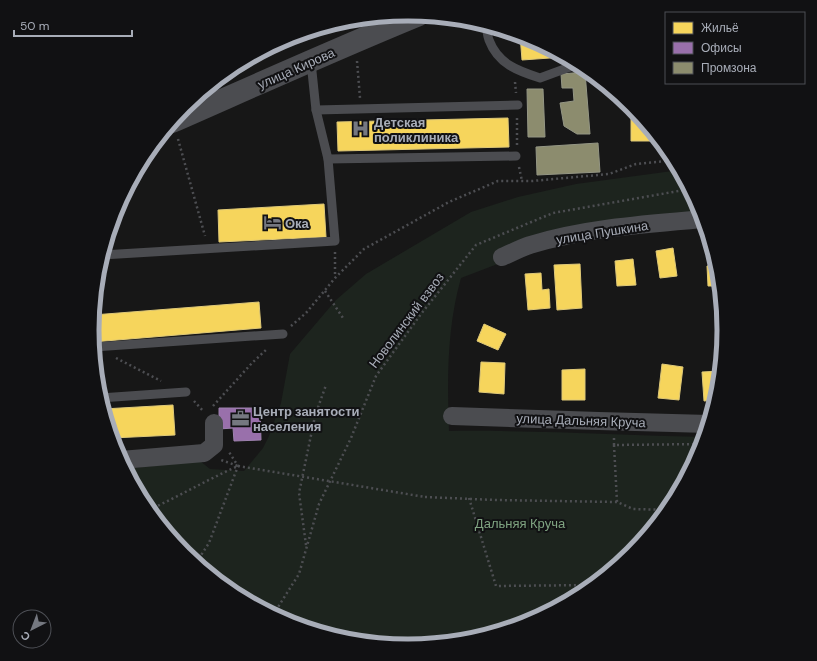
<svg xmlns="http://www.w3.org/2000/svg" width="817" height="661" viewBox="0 0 817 661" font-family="'DM Sans',sans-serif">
<rect width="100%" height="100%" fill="#171717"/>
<path fill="#1d241e" d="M680,170L702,213L568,237L461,278C447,327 447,380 449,431C534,430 620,435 705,437L701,452L672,507L632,554L584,594L529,623L470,641L408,647L347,641L287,623L232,594L185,554L145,506L125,469L200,461L210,469L244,471L263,448L269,436L281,403L290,354L336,300L366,274L471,212L518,197L576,184Z"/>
<g fill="#f6d55c" stroke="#dfc978">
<polygon points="328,26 282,45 281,42 288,38"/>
<polygon points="520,35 530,38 564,57 522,60"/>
<polygon points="631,109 634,109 661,141 631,141"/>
<polygon points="508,118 509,147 338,151 337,122"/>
<polygon points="324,204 326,237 219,242 218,210"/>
<polygon points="673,248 677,276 660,278 656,251"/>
<polygon points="633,259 636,285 617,286 615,261"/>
<polygon points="580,264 582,308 557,310 554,265"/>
<polygon points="718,265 721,286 708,286 707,266"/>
<polygon points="541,273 542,290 549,289 550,308 528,310 525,274"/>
<polygon points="259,302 261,328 93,342 92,330 93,315"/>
<polygon points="484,324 506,334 498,350 477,341"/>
<polygon points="481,362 505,363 504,394 479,392"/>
<polygon points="662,364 683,367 679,400 658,398"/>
<polygon points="585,369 585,400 562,400 562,370"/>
<polygon points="721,371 719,392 717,400 704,401 702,372"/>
<polygon points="173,405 175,435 112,438 103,409"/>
</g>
<polygon fill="#9970ab" stroke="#9e82af" points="219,408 260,408 261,440 234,441 233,428 219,429"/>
<g fill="#8c8c6e" stroke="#949684">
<polygon points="252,57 255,63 231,74 229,70"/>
<polygon points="585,72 590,134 577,134 564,126 560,103 574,101 573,88 562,88 561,74"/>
<polygon points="527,89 543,89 545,137 528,137"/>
<polygon points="598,143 600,172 537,175 536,147"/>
</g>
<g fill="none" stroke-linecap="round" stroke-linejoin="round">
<g stroke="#4d4e52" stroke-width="2.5" stroke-dasharray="2 3" stroke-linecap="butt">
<polyline points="357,61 360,98"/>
<polyline points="515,82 516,93"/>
<polyline points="178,139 205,236"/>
<polyline points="517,145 517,116"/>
<polyline points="519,167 522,181"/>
<polyline points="335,252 335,277"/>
<polyline points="325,291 343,318"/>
<polyline points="291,326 306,313 335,278 364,249 449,202 498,181 532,181 609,174 636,164 675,160"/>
<polyline points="116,358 161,381"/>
<polyline points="194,401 204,412"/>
<polyline points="213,406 252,363 268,348"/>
<polyline points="614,438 614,445 703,444"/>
<polyline points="614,445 617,502"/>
<polyline points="425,497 495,500 617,502 633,509 669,510"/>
<polyline points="469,498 496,586 594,585"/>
<path d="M149,510C179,496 207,480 238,466L221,460"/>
<polyline points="306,545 299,493 315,416 326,385"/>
<polyline points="196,563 209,543 238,466 229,452"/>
<polyline points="273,615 299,574 319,504 351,438 376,376 421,314 476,245 553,213 690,189"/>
</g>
<g stroke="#4b4c50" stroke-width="9">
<path d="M486,25C487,30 487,35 489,40C498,64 518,71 540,78L578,64"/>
<polyline points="601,81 606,85"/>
<polyline points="316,110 518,105"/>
<polyline points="328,159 516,156"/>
<polyline points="102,255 335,241 328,159 316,110 311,62"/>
<polyline points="94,347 283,334"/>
<polyline points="100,398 186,392"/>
</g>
<g stroke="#4b4c50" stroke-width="18">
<path d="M502,257C511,253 521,248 530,245C586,228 646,224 704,219"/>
<polyline points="452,416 599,421 709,424"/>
<polyline points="121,460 204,453 214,445 214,423"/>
</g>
<path stroke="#4b4c50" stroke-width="22" d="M172,122C254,86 336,49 419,15"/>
<polyline stroke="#4d4e52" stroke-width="2.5" stroke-dasharray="2 3" stroke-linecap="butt" points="238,466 425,497"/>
</g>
<defs>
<symbol id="hospital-bare" viewBox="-9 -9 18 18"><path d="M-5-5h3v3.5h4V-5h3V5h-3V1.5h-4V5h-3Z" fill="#757880" stroke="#111113" stroke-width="2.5" paint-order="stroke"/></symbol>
<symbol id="hotel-bare" viewBox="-9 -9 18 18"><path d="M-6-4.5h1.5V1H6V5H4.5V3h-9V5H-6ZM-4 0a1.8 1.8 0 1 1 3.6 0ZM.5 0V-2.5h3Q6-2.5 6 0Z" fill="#757880" stroke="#111113" stroke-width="2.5" paint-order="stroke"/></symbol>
<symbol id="office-bare" viewBox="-9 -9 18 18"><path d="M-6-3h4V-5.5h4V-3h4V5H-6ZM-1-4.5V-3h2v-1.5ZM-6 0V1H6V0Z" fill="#757880" stroke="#111113" stroke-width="2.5" paint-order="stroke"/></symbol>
</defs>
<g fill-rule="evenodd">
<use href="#hospital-bare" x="348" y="116" width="25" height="25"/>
<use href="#hotel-bare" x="260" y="210" width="25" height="25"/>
<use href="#office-bare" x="228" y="406" width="25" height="25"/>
</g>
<g text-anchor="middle" stroke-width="4" stroke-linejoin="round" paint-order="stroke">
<g font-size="13" fill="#a8adb8" stroke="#111113">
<text transform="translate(296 68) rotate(-24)" y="5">улица Кирова</text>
<text transform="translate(602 232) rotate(-9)" y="5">улица Пушкина</text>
<text transform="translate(406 320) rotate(-53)" y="5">Новолинский взвоз</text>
<text transform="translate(581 420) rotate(2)" y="5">улица Дальняя Круча</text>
</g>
<g font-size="13" font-weight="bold" fill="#a8adb8" stroke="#111113" text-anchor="start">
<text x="374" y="127">Детская<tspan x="374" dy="15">поликлиника</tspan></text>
<text x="285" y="228">Ока</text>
<text x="253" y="416">Центр занятости<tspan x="253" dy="15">населения</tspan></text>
</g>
<g font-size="13" fill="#7fa381" stroke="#111113">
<text x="520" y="528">Дальняя Круча</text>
</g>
</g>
<path d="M0 0H817V661H0ZM99 330a309 309 0 1 1 618 0a309 309 0 1 1-618 0Z" fill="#111113" fill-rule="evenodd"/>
<path fill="none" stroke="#a8adb8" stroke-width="5" d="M99 330a309 309 0 1 1 618 0a309 309 0 1 1-618 0Z"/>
<rect x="665" y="12" width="140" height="72" fill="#111113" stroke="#4d4f55"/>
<rect x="673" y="22" width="20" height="12" fill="#f6d55c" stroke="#4d4f55"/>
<text x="701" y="32" font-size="12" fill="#a8adb8">Жильё</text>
<rect x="673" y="42" width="20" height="12" fill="#9970ab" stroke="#4d4f55"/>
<text x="701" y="52" font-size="12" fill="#a8adb8">Офисы</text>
<rect x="673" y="62" width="20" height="12" fill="#8c8c6e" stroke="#4d4f55"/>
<text x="701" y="72" font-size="12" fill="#a8adb8">Промзона</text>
<g transform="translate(32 629) rotate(222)"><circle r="19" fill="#111113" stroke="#4d4f55"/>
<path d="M0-3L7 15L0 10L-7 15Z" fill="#757880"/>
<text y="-6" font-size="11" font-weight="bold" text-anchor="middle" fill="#a8adb8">С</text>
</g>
<path d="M14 30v6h118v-6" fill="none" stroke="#a8adb8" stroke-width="2"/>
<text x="20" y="30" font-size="12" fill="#a8adb8" stroke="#111113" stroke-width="3" paint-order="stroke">50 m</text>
</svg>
